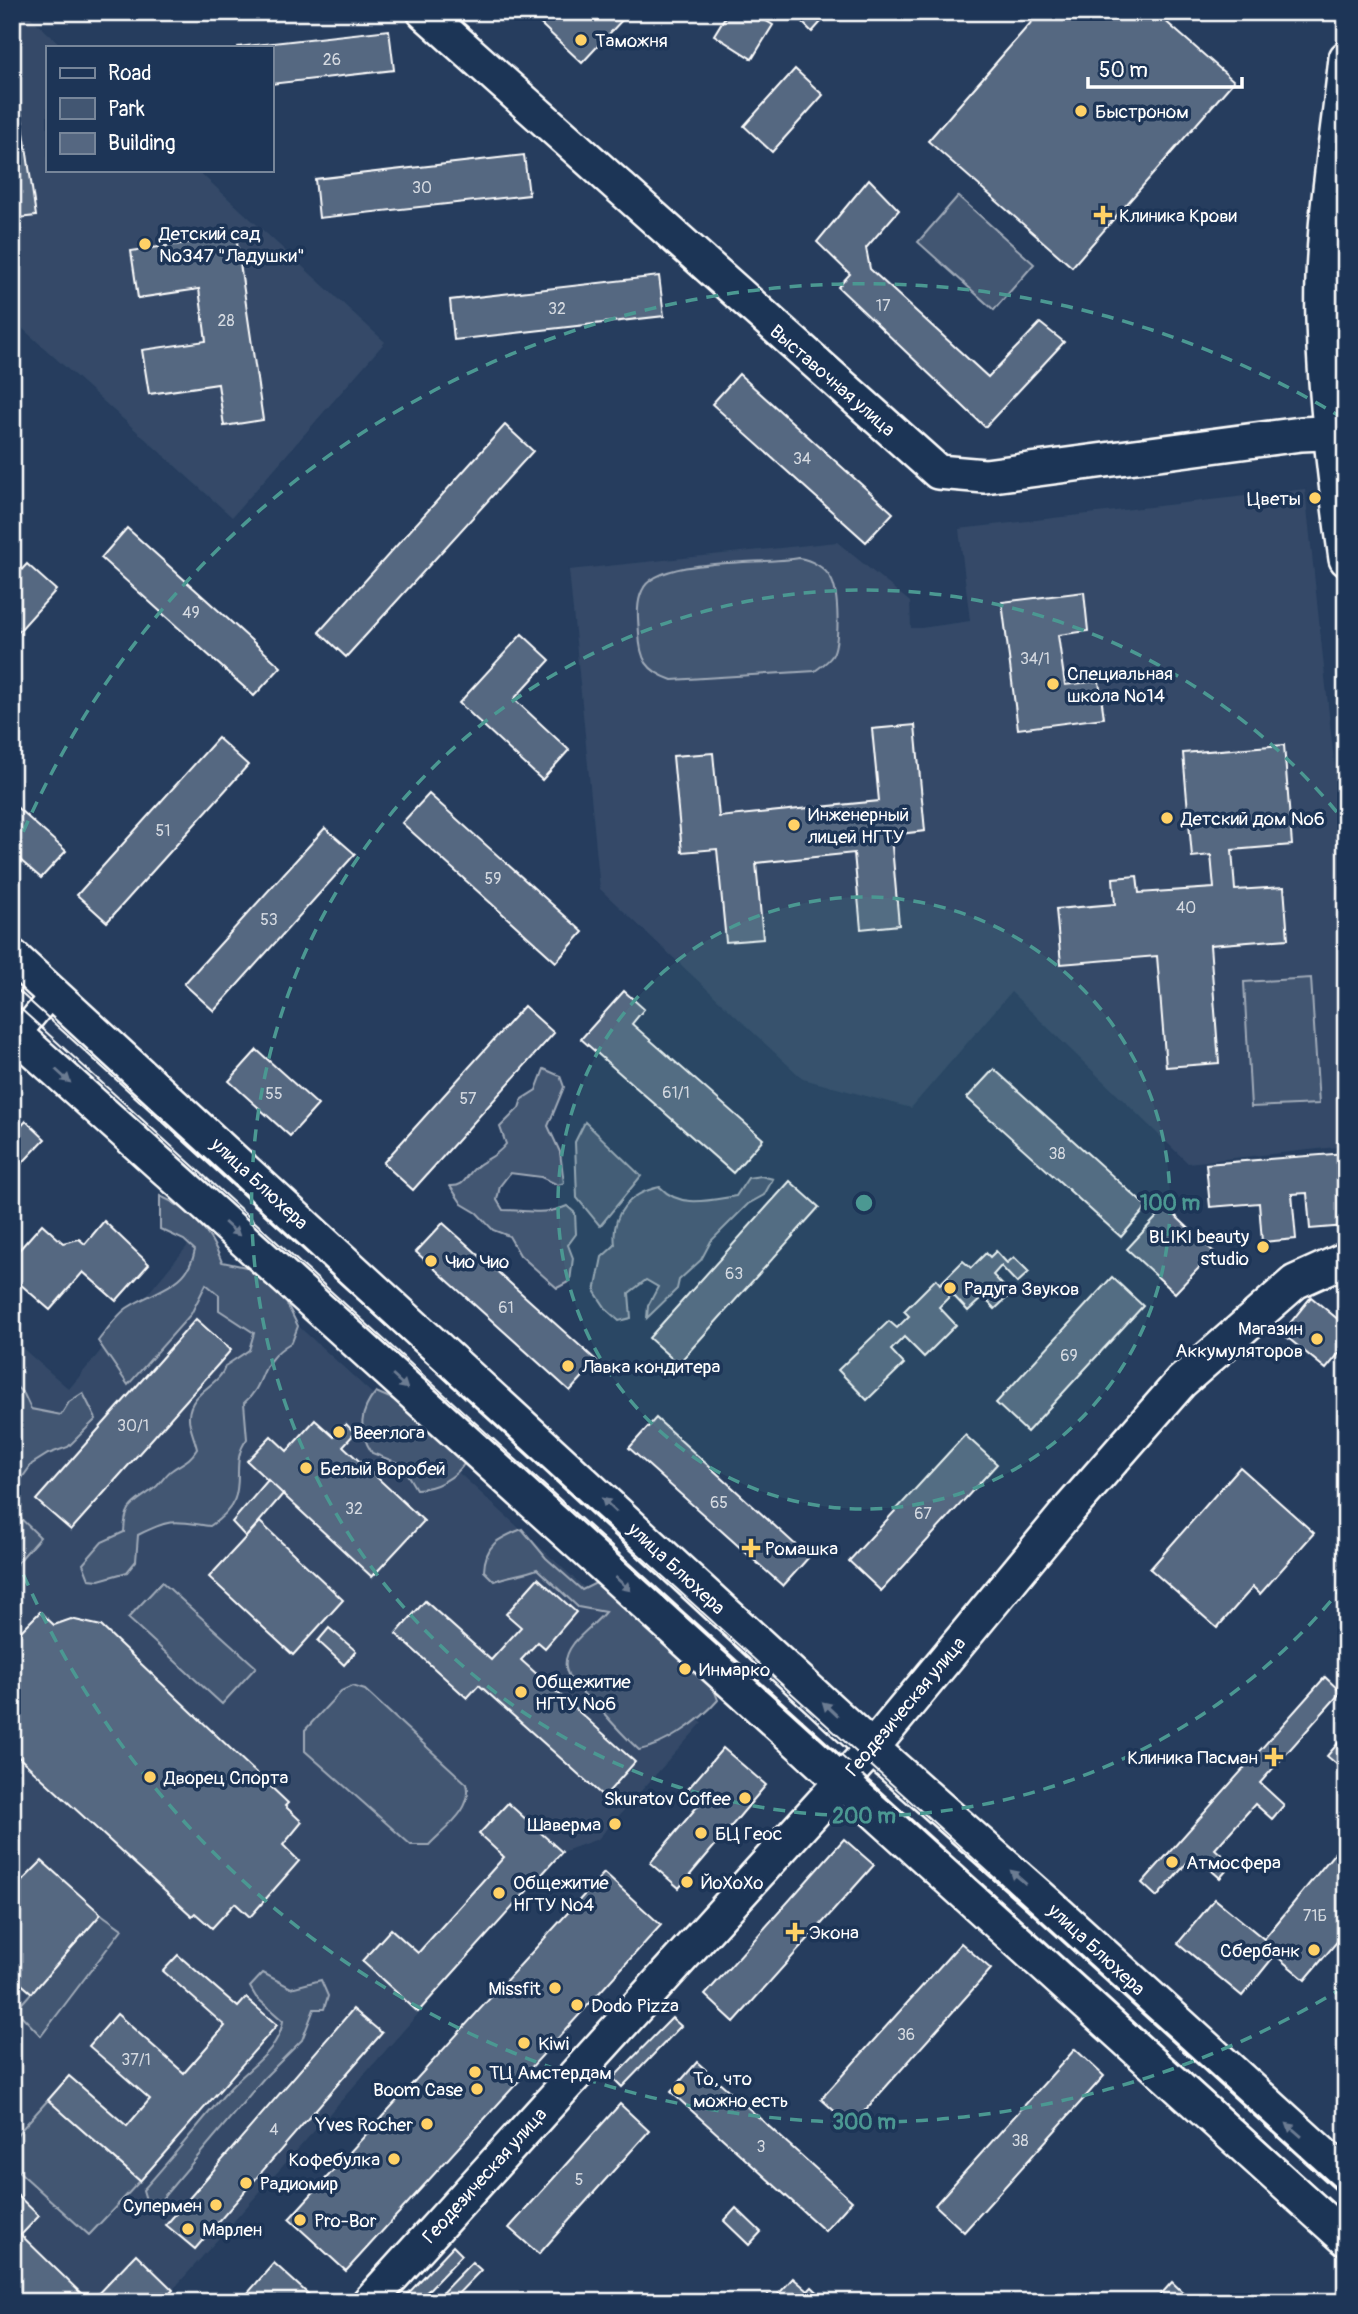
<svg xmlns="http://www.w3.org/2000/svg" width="1358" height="2314" viewBox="0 0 1358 2314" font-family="Pangolin,sans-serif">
<rect width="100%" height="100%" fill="#263d5e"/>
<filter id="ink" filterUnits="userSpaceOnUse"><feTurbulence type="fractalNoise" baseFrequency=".0143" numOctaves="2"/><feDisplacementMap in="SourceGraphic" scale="14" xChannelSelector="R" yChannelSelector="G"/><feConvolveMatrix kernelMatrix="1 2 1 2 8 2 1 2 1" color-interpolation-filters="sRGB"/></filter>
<g filter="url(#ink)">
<g fill="#344a68">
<polygon points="12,12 25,12 63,47 47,47 47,170 197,170 385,342 232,517 12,319"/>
<polygon points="1305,489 1346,874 1346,1146 1188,1163 1011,992 911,1108 803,1079 600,889 569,570 837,542 910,602 911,628 921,628 970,621 959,529"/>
<polygon points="194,1238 295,1323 672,1668 661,1684 702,1723 598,1839 562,1852 162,2302 24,2302 12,2290 12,1339 69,1389"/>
</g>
<g fill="#425672" stroke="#a0aab8" stroke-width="2">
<polygon points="958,196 1034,264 994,310 918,242"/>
<path d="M799,558C811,560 825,567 831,579C839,592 840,643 832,656C828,662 820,667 815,671L672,680C646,671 640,659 639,633C638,619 636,604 642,591C656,556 765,565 799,558Z"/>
<polygon points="1311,978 1319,1104 1251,1107 1244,982"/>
<path d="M544,1069L560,1076L564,1087L548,1126L560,1152L564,1183L558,1185L541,1177L510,1173L500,1186L497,1200L503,1210C527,1210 544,1216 567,1206L575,1213L576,1234L568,1245L573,1258L570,1281L557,1288L520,1255L509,1236L493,1230L477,1213L462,1204L450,1186C466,1187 465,1176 475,1168C486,1158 494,1159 506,1144L500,1127L519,1108L522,1099L536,1090Z"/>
<polygon points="585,1122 641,1176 600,1226 577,1198 575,1142"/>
<path d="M761,1176L773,1179L764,1195L748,1204L711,1241L701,1260L679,1280L677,1289L647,1318L648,1306L658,1287L646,1280L629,1293L631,1318L619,1321L607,1310L595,1292L602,1257L615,1245C611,1214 629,1193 660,1187C680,1209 710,1200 736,1196L748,1178Z"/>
<path d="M160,1196C191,1209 210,1231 222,1262L246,1267L286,1302L298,1326L292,1342C255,1364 269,1381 244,1403L247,1439C225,1468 257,1496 210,1526C174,1521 172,1518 138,1535L136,1561L127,1572L99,1580L89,1579L83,1564L102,1542L124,1532C125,1501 136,1504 157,1486C162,1481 166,1474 172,1470C183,1462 189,1462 197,1449C195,1439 188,1425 189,1416C190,1391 221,1385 225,1366L249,1350L254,1333L219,1310V1295L206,1284L191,1314L128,1385L98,1341C106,1331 116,1316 127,1308C155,1289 188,1288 195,1250L184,1240L160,1229Z"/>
<polygon points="12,1383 24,1394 31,1409 61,1415 69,1402 83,1393 96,1419 68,1447 48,1454 32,1464 12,1492"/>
<path d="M376,1392L411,1407L428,1430L466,1461C456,1478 435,1489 416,1489L401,1464L372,1453C358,1431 359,1412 376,1392Z"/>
<polygon points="12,1510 40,1537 12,1569"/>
<path d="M522,1529L546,1558L582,1590L598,1582L712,1684L718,1700C700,1721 666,1745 639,1750C625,1737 613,1724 601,1710C583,1691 550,1674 574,1643C583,1632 596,1623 605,1612L578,1607L537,1569C522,1575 509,1575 494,1581L484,1571C485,1544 499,1538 522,1529Z"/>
<polygon points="162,1582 256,1667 222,1704 128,1618"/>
<path d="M352,1686L365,1690L467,1784C474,1809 445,1828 429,1845H411L305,1751V1730L341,1691Z"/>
<polygon points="101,1914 122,1929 41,2036 16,2010"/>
<path d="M263,1973L291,1988L321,1980L328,1996L324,2009H314L302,2040L264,2078L161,2200H146L143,2190C173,2157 201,2121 231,2087C250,2066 278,2052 283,2021L256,1997L250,1987Z"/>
<polygon points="48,2100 140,2181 89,2235 14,2167 12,2140"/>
</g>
<g fill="#556781" stroke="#fff" stroke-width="2">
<polygon points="528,12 621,12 625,17 582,63"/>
<polygon points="728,12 751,12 773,25 752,59 714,35"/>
<polygon points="798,12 830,12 812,32 795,15"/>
<polygon points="1040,12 1155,12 1234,81 1072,267 928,141"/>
<polygon points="389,30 394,70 271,84 271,47 237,47"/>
<polygon points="12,49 36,216 18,218 12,185"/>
<polygon points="795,69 823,95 772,152 744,126"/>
<polygon points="524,155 529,195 319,218 315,179"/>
<polygon points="869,179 899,210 866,248 870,269 988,377 1040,323 1064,342 985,427 838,287 850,274 817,242"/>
<polygon points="236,236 263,420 224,426 218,384 149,394 142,350 206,341 199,289 138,298 131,251"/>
<polygon points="659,276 664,316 454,340 450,300"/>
<polygon points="739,374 893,513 866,542 712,404"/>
<polygon points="505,425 533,451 346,657 319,632"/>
<polygon points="127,528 281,667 254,696 101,558"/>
<polygon points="27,564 56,590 12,639 12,580"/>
<polygon points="1084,592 1088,631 1058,635 1065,685 1099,681 1104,718 1018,729 1002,602"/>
<polygon points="522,634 550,660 514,699 569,750 542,780 459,703"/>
<polygon points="915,725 925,831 891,835 899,925 861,929 854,853 756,863 763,939 726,942 717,849 682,852 673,756 713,753 719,817 879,801 872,729"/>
<polygon points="218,738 248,765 107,922 77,895"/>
<polygon points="1284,745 1292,845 1232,850 1235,890 1284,887 1288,939 1210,945 1219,1063 1166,1067 1157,956 1061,964 1056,909 1115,904 1113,878 1137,876 1139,893 1214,888 1211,855 1192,857 1183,753"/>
<polygon points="429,794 583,932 556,962 402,823"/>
<polygon points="12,803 66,851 41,878 12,853"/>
<polygon points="325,828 355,854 214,1011 184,984"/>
<polygon points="624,991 644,1009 632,1024 763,1139 733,1173 581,1039"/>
<polygon points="524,1006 554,1033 413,1190 383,1163"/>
<polygon points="257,1050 318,1105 290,1136 229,1081"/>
<polygon points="994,1069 1147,1207 1121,1237 967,1098"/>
<polygon points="26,1121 45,1139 12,1174 12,1136"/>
<polygon points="1346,1153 1346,1226 1310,1229 1307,1193 1292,1194 1296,1239 1262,1242 1259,1203 1210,1207 1206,1164"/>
<polygon points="790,1181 819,1207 678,1364 649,1338"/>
<polygon points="1166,1207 1214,1252 1175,1293 1127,1249"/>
<polygon points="104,1221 149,1264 116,1301 83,1272 50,1310 12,1277 12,1258 42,1224 63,1243 79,1239 85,1244"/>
<polygon points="443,1223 597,1361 570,1391 416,1252"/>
<polygon points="996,1251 1007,1263 1014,1257 1029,1272 1017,1283 1001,1266 993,1275 1011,1294 995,1309 983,1297 968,1311 952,1294 939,1307 956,1325 924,1357 904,1337 891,1350 904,1364 867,1400 838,1370 889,1321 897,1328 909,1316 904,1311 936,1279 940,1284 963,1261 971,1268 986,1253 990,1257"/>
<polygon points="1112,1277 1143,1306 1027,1432 996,1403"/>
<polygon points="1311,1297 1346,1326 1346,1345 1326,1369 1282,1333"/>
<polygon points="196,1319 231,1350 71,1530 36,1500"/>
<polygon points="656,1418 809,1557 783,1586 629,1448"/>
<polygon points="315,1420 334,1437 346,1424 355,1433 343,1446 424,1521 372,1577 247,1461 271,1436 287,1451"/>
<polygon points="965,1435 997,1464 881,1591 849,1561"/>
<polygon points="1240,1467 1314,1533 1260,1594 1253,1587 1217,1628 1150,1569"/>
<polygon points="268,1480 283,1494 246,1537 232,1522"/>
<polygon points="260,1522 343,1600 293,1655 209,1577"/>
<polygon points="538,1578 576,1612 545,1648 538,1642 521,1660 635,1762 604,1797 479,1685 467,1698 396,1634 425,1601 491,1660 521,1627 506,1614"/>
<polygon points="40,1612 54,1625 71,1619 101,1626 288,1803 285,1806 302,1822 283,1845 299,1861 250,1917 235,1903 212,1928 195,1913 192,1916 12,1751 12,1640"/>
<polygon points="329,1628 356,1651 344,1665 318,1641"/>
<polygon points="1325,1677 1341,1692 1260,1783 1284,1805 1272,1819 1255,1804 1215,1849 1232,1864 1220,1878 1194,1855 1157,1897 1142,1883"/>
<polygon points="1346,1734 1346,1772 1327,1756"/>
<polygon points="723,1748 766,1785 679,1888 650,1863 701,1802 687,1790"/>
<polygon points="508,1803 562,1852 418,2012 362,1961 391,1929 418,1953 504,1857 479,1834"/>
<polygon points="844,1839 874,1865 734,2022 705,1995"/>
<polygon points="1346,1839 1346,1931 1305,1980 1275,1955 1242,1996 1178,1943 1215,1899 1264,1939"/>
<polygon points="42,1861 101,1914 32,1993 12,1976 12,1872 22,1881"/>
<polygon points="604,1873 661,1925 346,2271 289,2219"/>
<polygon points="961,1943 991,1969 851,2126 821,2099"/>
<polygon points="178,1955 238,2007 246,1998 277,2025 140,2181 48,2100 69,2076 127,2126 150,2099 89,2046 117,2014 184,2073 225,2026 163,1971"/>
<polygon points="353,2009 382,2033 195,2249 166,2225"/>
<polygon points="672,2018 681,2026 622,2087 613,2078"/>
<polygon points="1075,2049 1104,2076 964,2232 935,2205"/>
<polygon points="697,2062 852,2201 825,2231 671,2092"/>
<polygon points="620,2104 649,2131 539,2254 509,2228"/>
<polygon points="12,2190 39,2216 21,2235 90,2302 24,2302 12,2290"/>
<polygon points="736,2208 761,2232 749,2245 724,2221"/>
<polygon points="453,2246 462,2255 417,2302 400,2302"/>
<polygon points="136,2254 173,2290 162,2302 90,2302"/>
<polygon points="472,2262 481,2270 450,2302 433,2302"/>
<polygon points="274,2263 317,2302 240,2302"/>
<polygon points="793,2278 808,2291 812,2287 828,2302 762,2302 768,2295 773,2300"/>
<polygon points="1172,2282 1193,2302 1154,2302"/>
</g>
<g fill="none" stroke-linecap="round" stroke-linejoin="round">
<defs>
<polyline id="street" points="12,1043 52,994"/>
<g id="secondary">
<polyline points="424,12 938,472 985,476 1301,434 1346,432"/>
<path d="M1346,58C1337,144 1320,233 1323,320C1325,400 1335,480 1346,559"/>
<polyline points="12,956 872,1748 1046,1902 1346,2175"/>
<path d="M12,1031C458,1432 903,1834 1346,2239"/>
<polyline points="369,2302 872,1748 1068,1511 1181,1382 1295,1282 1346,1259"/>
</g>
</defs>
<use href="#street" stroke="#fff" stroke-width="28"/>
<use href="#secondary" stroke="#fff" stroke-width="38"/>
<use href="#street" stroke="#1d3557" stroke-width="23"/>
<use href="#secondary" stroke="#1d3557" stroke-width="33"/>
<g stroke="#fff" stroke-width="2">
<polyline points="12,985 1346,2197"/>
<polyline points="12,1001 1346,2215"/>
</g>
</g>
<defs><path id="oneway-solid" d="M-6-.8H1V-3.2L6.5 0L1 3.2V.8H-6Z" transform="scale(1.75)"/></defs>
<g fill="#6c7c92">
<use href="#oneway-solid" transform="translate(63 1076) rotate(42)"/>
<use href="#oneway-solid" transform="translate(232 1229) rotate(42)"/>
<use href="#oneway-solid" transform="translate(400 1382) rotate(42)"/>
<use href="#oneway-solid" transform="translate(609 1505) rotate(-137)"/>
<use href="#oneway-solid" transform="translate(623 1584) rotate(42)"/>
<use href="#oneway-solid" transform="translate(830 1709) rotate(-137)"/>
<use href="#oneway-solid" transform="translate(1018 1877) rotate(-139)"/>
<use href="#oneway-solid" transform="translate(1294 2130) rotate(-139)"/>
</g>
</g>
<circle cx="864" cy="1203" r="306" fill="#4b9892" fill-opacity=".12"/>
<g fill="none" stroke="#4b9892" stroke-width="3.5" stroke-dasharray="12 9">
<circle cx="864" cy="1203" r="306"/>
<path d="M1344 1585A613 613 0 1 1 1344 821"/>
<path d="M1344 1987A919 919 0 0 1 15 1555M15 851A919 919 0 0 1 1344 419"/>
</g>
<g fill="#ffd166" stroke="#1d3557" stroke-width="2.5">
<circle cx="581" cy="40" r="7"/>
<circle cx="1081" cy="111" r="7"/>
<path d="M1099.5 204.5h7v7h7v7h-7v7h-7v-7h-7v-7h7z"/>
<circle cx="145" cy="244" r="7"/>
<circle cx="1315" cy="498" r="7"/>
<circle cx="1053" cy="684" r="7"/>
<circle cx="1167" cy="818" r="7"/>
<circle cx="794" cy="825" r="7"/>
<circle cx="1263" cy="1247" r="7"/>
<circle cx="431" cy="1261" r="7"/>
<circle cx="950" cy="1288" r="7"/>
<circle cx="1317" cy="1339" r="7"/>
<circle cx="568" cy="1366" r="7"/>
<circle cx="339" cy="1432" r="7"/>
<circle cx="306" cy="1468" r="7"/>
<path d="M747.5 1537.5h7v7h7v7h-7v7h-7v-7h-7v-7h7z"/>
<circle cx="685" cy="1669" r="7"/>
<circle cx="521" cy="1692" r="7"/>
<path d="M1270.5 1746.5h7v7h7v7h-7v7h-7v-7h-7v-7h7z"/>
<circle cx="150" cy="1777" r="7"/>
<circle cx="745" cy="1798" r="7"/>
<circle cx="615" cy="1824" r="7"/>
<circle cx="701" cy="1833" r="7"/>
<circle cx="1172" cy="1862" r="7"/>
<circle cx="687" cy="1882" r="7"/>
<circle cx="499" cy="1893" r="7"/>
<path d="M791.5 1921.5h7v7h7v7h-7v7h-7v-7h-7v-7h7z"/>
<circle cx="1314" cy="1950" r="7"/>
<circle cx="555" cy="1988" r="7"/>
<circle cx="577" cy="2005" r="7"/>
<circle cx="524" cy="2043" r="7"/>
<circle cx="475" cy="2072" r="7"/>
<circle cx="477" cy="2089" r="7"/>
<circle cx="679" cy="2089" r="7"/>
<circle cx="427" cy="2124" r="7"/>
<circle cx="394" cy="2159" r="7"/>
<circle cx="246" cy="2183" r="7"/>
<circle cx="216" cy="2205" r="7"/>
<circle cx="300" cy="2220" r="7"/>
<circle cx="188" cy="2229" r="7"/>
</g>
<g text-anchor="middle" stroke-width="7" stroke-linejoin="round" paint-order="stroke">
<g font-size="16" fill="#d4d9e0">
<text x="332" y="65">26</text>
<text x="422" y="193">30</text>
<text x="883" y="311">17</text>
<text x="557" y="314">32</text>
<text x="226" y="326">28</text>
<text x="802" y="464">34</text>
<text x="191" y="618">49</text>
<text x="1035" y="664">34/1</text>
<text x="163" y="836">51</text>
<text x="493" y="884">59</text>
<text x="1186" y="913">40</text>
<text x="269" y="925">53</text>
<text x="676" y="1098">61/1</text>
<text x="274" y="1099">55</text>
<text x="468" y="1104">57</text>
<text x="1057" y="1159">38</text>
<text x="734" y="1279">63</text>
<text x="506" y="1313">61</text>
<text x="1069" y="1361">69</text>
<text x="133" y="1431">30/1</text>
<text x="719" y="1508">65</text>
<text x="354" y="1514">32</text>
<text x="923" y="1519">67</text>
<text x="1315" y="1921">71Б</text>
<text x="906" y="2040">36</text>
<text x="136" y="2065">37/1</text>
<text x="274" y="2135">4</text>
<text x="1020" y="2146">38</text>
<text x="761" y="2152">3</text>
<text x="579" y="2185">5</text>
</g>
<g font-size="19" fill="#fff" stroke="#1d3557" text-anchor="start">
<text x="595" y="47">Таможня</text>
<text x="1095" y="118">Быстроном</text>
<text x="1119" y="222">Клиника Крови</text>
<text x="159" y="240">Детский сад<tspan x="159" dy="22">№347 "Ладушки"</tspan></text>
<text x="1301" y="505" text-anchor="end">Цветы</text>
<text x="1067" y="680">Специальная<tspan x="1067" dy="22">школа №14</tspan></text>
<text x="808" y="821">Инженерный<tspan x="808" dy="22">лицей НГТУ</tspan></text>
<text x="1181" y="825">Детский дом №6</text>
<text x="1249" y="1243" text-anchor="end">BLIKI beauty<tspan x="1249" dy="22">studio</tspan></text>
<text x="445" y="1268">Чио Чио</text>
<text x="964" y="1295">Радуга Звуков</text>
<text x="1303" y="1335" text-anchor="end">Магазин<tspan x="1303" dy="22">Аккумуляторов</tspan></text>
<text x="582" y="1373">Лавка кондитера</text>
<text x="353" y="1439">Beerлога</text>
<text x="320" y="1475">Белый Воробей</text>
<text x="765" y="1555">Ромашка</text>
<text x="699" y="1676">Инмарко</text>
<text x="535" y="1688">Общежитие<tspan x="535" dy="22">НГТУ №6</tspan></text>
<text x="1258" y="1764" text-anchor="end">Клиника Пасман</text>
<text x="164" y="1784">Дворец Спорта</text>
<text x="731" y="1805" text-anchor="end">Skuratov Coffee</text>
<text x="601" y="1831" text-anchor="end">Шаверма</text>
<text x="715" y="1840">БЦ Геос</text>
<text x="1186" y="1869">Атмосфера</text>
<text x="513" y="1889">Общежитие<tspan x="513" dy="22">НГТУ №4</tspan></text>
<text x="701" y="1889">ЙоХоХо</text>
<text x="809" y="1939">Экона</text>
<text x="1300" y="1957" text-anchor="end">Сбербанк</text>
<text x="541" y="1995" text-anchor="end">Missfit</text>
<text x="591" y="2012">Dodo Pizza</text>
<text x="538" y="2050">Kiwi</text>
<text x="489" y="2079">ТЦ Амстердам</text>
<text x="693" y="2085">То, что<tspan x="693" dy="22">можно есть</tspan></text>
<text x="463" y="2096" text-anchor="end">Boom Case</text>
<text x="413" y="2131" text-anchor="end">Yves Rocher</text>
<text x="380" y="2166" text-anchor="end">Кофебулка</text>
<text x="260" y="2190">Радиомир</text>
<text x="202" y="2212" text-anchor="end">Супермен</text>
<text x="314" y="2227">Pro-Bor</text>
<text x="202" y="2236">Марлен</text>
</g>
<g font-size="19" fill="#fff" stroke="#1d3557">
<text transform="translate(833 380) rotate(41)" y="7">Выставочная улица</text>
<text transform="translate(260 1183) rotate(43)" y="7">улица Блюхера</text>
<text transform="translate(677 1568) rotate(43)" y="7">улица Блюхера</text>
<text transform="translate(905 1706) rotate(-50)" y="7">Геодезическая улица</text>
<text transform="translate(1097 1949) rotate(43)" y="7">улица Блюхера</text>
<text transform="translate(484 2175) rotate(-48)" y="7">Геодезическая улица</text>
</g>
</g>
<circle cx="864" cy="1203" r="10" fill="#4b9892" stroke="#1d3557" stroke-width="3.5"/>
<g font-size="21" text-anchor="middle" font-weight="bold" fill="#4b9892" stroke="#1d3557" stroke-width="7" stroke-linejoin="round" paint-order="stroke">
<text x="1170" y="1210">100 m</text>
<text x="864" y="1823">200 m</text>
<text x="864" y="2129">300 m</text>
</g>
<rect width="1358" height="2314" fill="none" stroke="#1d3557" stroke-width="42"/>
<rect x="21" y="21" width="1316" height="2272" fill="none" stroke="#fff" stroke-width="2.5" filter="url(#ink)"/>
<rect x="46" y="46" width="228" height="126" fill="#1d3557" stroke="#77869a" stroke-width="2"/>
<rect x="60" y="68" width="35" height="10" fill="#1d3557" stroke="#77869a" stroke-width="2"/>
<text x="108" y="80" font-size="21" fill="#ffffff">Road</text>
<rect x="60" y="98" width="35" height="21" fill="#425672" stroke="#77869a" stroke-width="2"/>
<text x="108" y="116" font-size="21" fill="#ffffff">Park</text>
<rect x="60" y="133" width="35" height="21" fill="#556781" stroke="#77869a" stroke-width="2"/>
<text x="108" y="150" font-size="21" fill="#ffffff">Building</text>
<path d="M1088 77v10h154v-10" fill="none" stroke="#ffffff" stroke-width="3.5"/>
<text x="1099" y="77" font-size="21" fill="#ffffff" stroke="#1d3557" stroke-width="5" paint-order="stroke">50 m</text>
</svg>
